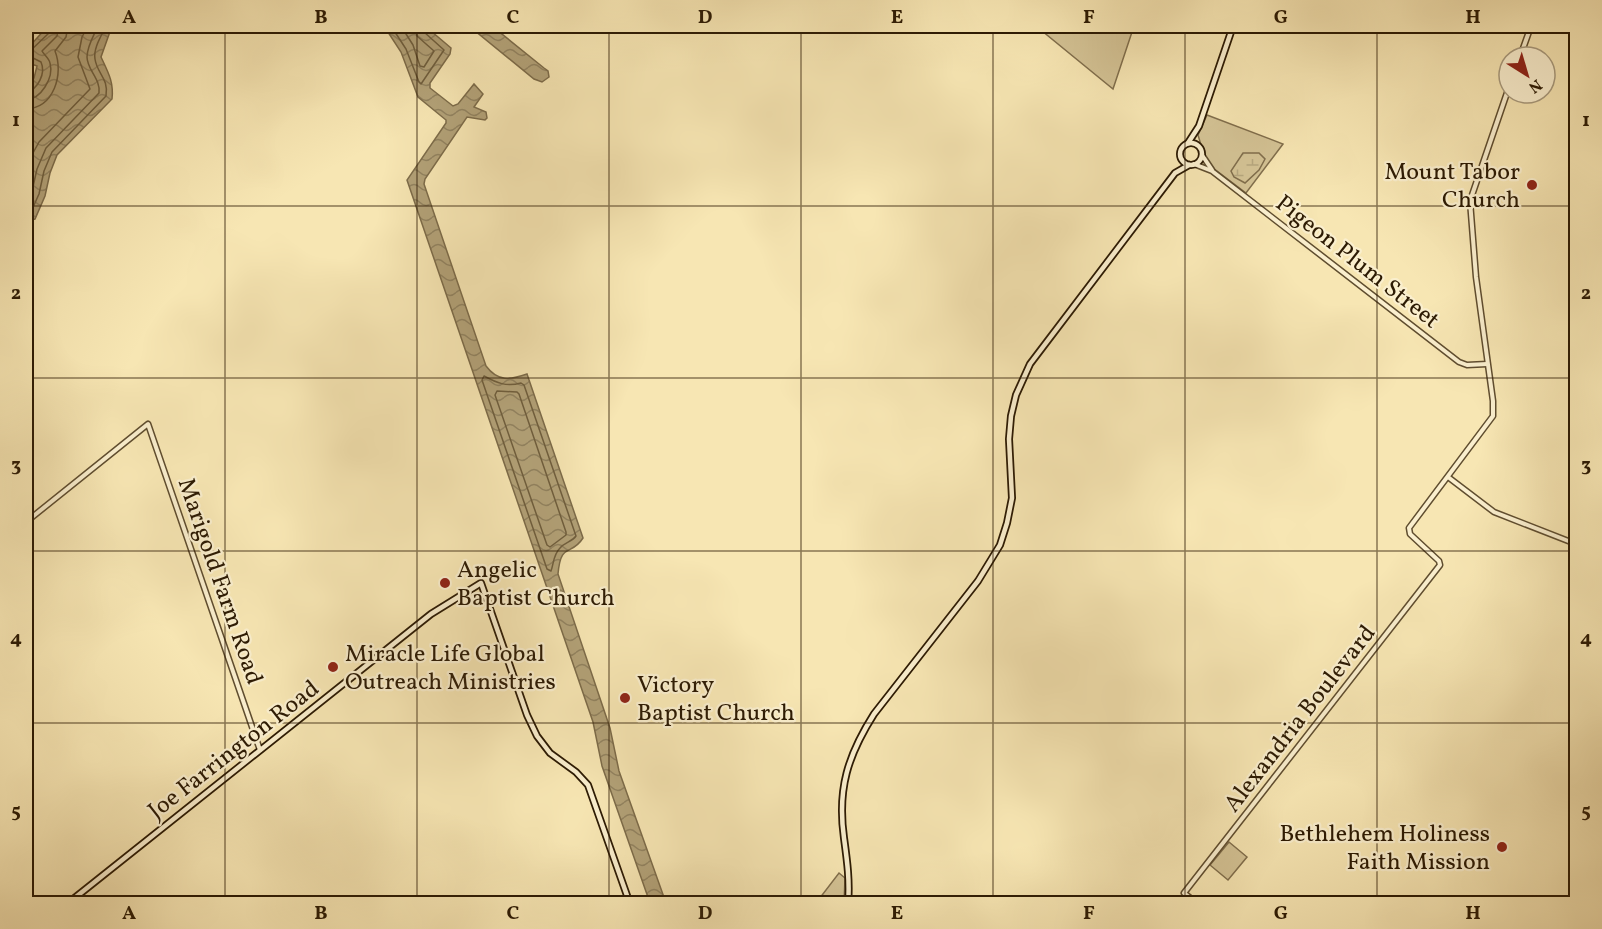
<svg xmlns="http://www.w3.org/2000/svg" width="1602" height="929" viewBox="0 0 1602 929" font-family="Vollkorn,serif">
<defs>
<pattern id="wetland-marsh" width="20" height="14" patternUnits="userSpaceOnUse" patternTransform="scale(1.5)"><rect width="20" height="14" fill="#d4c395"/><path d="M1 5h8M5 5V1M11 12h8M15 12V8" fill="none" stroke="#b6a77f"/></pattern>
<pattern id="water-waves" width="16" height="10" patternUnits="userSpaceOnUse" patternTransform="scale(1.5)"><rect width="16" height="10" fill="#b2a177"/><path d="M0 5q4-4 8 0t8 0" fill="none" stroke="#91825f"/></pattern>
</defs>
<rect width="100%" height="100%" fill="#f7e6b3"/>
<filter id="stains"><feTurbulence type="fractalNoise" baseFrequency=".00333" numOctaves="4"/><feColorMatrix values="0 0 0 0 .2 0 0 0 0 .09 0 0 0 0 .02 0 0 0 .5 -.17"/></filter>
<radialGradient id="worn" r=".72"><stop offset=".6" stop-color="#630" stop-opacity="0"/><stop offset="1" stop-color="#630" stop-opacity=".3"/></radialGradient>
<g fill="#d4c395" stroke="#806e4c" stroke-width="1.5">
<polygon points="1036,26 1134,26 1113,89"/>
<polygon points="1207,115 1283,144 1246,193 1213,168 1204,155 1198,135"/>
<polygon points="1229,842 1247,857 1228,880 1210,865"/>
<polygon points="839,873 845,878 844,903 816,903"/>
</g>
<polygon fill="url(#wetland-marsh)" stroke="#806e4c" stroke-width="1.5" points="1243,153 1259,153 1265,159 1259,170 1245,183 1234,177 1231,171"/>
<g fill="url(#water-waves)" stroke="#7c6b49" stroke-width="1.5">
<path d="M48,26H112L101,57C108,72 114,82 112,99L57,155L50,173L45,196L35,219L26,221V89L34,78L37,66L26,62V50Z"/>
<path d="M384,26H425L451,48L450,54L430,83V88L453,106L458,104L474,84L483,94L474,107L486,112L487,118L485,120L467,117L425,179L424,184L486,366C498,382 510,380 527,374L583,538C571,557 561,541 558,574L610,728L619,771L666,903H650L602,766L593,722L407,180L446,123V120L418,97L401,52Z"/>
<polygon points="469,26 492,26 544,68 548,71 549,77 542,82 534,79"/>
</g>
<g fill="none" stroke-linecap="round" stroke-linejoin="round">
<g stroke="#6f5e3d" stroke-width="1.5">
<polyline points="391,26 406,49 419,82 421,84 444,50 424,32 422,26"/>
<polyline points="401,26 413,45 420,66 424,67 434,51 417,36 415,26"/>
<path d="M26,92C38,90 46,73 41,62L29,56L28,53L50,32L52,26"/>
<path d="M26,100C41,99 54,78 50,63C49,58 44,55 42,51L57,36L59,26"/>
<path d="M26,109C54,108 64,74 55,51L66,37L68,26"/>
<polyline points="26,177 33,153 39,142 90,89 78,57 82,37 88,26"/>
<path d="M26,205L32,191L37,169L46,148L99,93C101,79 87,70 87,57C87,46 94,35 98,26"/>
<path d="M26,215L30,214L39,194L44,171L52,152L106,96C109,78 97,74 95,59C93,48 102,35 106,26"/>
<path d="M484,376C497,383 506,387 521,383L524,385L576,536C572,542 565,542 560,548C553,555 554,563 551,571L547,569L482,380Z"/>
<polygon points="497,391 517,392 519,394 566,532 566,535 550,547 547,545 495,395"/>
</g>
<defs>
<g id="tertiary">
<polyline points="1520,57 1531,26"/>
<polyline points="1202,155 1212,170"/>
<polyline points="1194,164 1212,171 1459,362 1467,365 1487,364"/>
<polyline points="1448,477 1494,512 1576,544"/>
<polyline points="26,522 148,424 260,750"/>
<polyline points="1198,904 1184,893 1440,565 1439,561 1410,534 1409,528 1493,416 1493,401 1476,277 1470,201 1509,87"/>
</g>
<g id="secondary">
<circle cx="1191" cy="154" r="11"/>
<polyline points="1188,143 1199,126 1233,26"/>
<polyline points="67,904 431,614 481,583 527,715 537,736 550,753 576,772 588,785 630,904"/>
<path d="M848,904C850,881 847,860 844,838C837,789 848,755 874,714L978,581L1000,545L1007,523L1012,498L1009,439L1011,416L1016,395L1030,364L1175,173L1189,165"/>
</g>
</defs>
<use href="#tertiary" stroke="#5f4d2f" stroke-width="7"/>
<use href="#secondary" stroke="#2c1a03" stroke-width="8"/>
<use href="#tertiary" stroke="#faefce" stroke-width="4"/>
<use href="#secondary" stroke="#faefce" stroke-width="4.5"/>
</g>
<path fill="none" stroke="#2c1a03" stroke-width="1.5" stroke-opacity="0.55" d="M225,26V904M417,26V904M609,26V904M801,26V904M993,26V904M1185,26V904M1377,26V904M26,206H1576M26,378H1576M26,551H1576M26,723H1576"/>
<g fill="#8f2418" stroke="#faefce" stroke-width="2">
<circle cx="1532" cy="185" r="6"/>
<circle cx="445" cy="583" r="6"/>
<circle cx="333" cy="667" r="6"/>
<circle cx="625" cy="698" r="6"/>
<circle cx="1502" cy="847" r="6"/>
</g>
<g text-anchor="middle" stroke-width="4.5" stroke-linejoin="round" paint-order="stroke">
<g font-size="24" fill="#2c1a03" stroke="#faefce" text-anchor="start">
<text x="1520" y="179" text-anchor="end">Mount Tabor<tspan x="1520" dy="28">Church</tspan></text>
<text x="457" y="577">Angelic<tspan x="457" dy="28">Baptist Church</tspan></text>
<text x="345" y="661">Miracle Life Global<tspan x="345" dy="28">Outreach Ministries</tspan></text>
<text x="637" y="692">Victory<tspan x="637" dy="28">Baptist Church</tspan></text>
<text x="1490" y="841" text-anchor="end">Bethlehem Holiness<tspan x="1490" dy="28">Faith Mission</tspan></text>
</g>
<g font-size="24" fill="#2c1a03" stroke="#faefce">
<text transform="translate(1358 261) rotate(38)" y="8">Pigeon Plum Street</text>
<text transform="translate(221 581) rotate(71)" y="8">Marigold Farm Road</text>
<text transform="translate(1299 718) rotate(-52)" y="8">Alexandria Boulevard</text>
<text transform="translate(233 749) rotate(-38)" y="8">Joe Farrington Road</text>
</g>
</g>
<rect width="1602" height="929" fill="none" stroke="#f7e6b3" stroke-width="66"/>
<g transform="translate(1527 75) rotate(143)"><circle r="28" fill="#faefce" stroke="#a89a7d" stroke-width="1.5"/>
<path d="M0-4.5L10 22L0 15L-10 22Z" fill="#8f2418"/>
<text y="-9" font-size="16" font-weight="bold" text-anchor="middle" fill="#2c1a03">N</text>
</g>
<rect x="33" y="33" width="1536" height="863" fill="none" stroke="#2c1a03" stroke-width="2"/>
<g font-size="20" text-anchor="middle" font-weight="bold" fill="#2c1a03">
<text x="129" y="23">A</text>
<text x="321" y="23">B</text>
<text x="513" y="23">C</text>
<text x="705" y="23">D</text>
<text x="897" y="23">E</text>
<text x="1089" y="23">F</text>
<text x="1281" y="23">G</text>
<text x="1473" y="23">H</text>
<text x="16" y="126">1</text>
<text x="1586" y="126">1</text>
<text x="16" y="299">2</text>
<text x="1586" y="299">2</text>
<text x="16" y="471">3</text>
<text x="1586" y="471">3</text>
<text x="16" y="644">4</text>
<text x="1586" y="644">4</text>
<text x="16" y="817">5</text>
<text x="1586" y="817">5</text>
<text x="129" y="919">A</text>
<text x="321" y="919">B</text>
<text x="513" y="919">C</text>
<text x="705" y="919">D</text>
<text x="897" y="919">E</text>
<text x="1089" y="919">F</text>
<text x="1281" y="919">G</text>
<text x="1473" y="919">H</text>
</g>
<rect width="100%" height="100%" filter="url(#stains)"/>
<rect width="100%" height="100%" fill="url(#worn)"/>
</svg>
